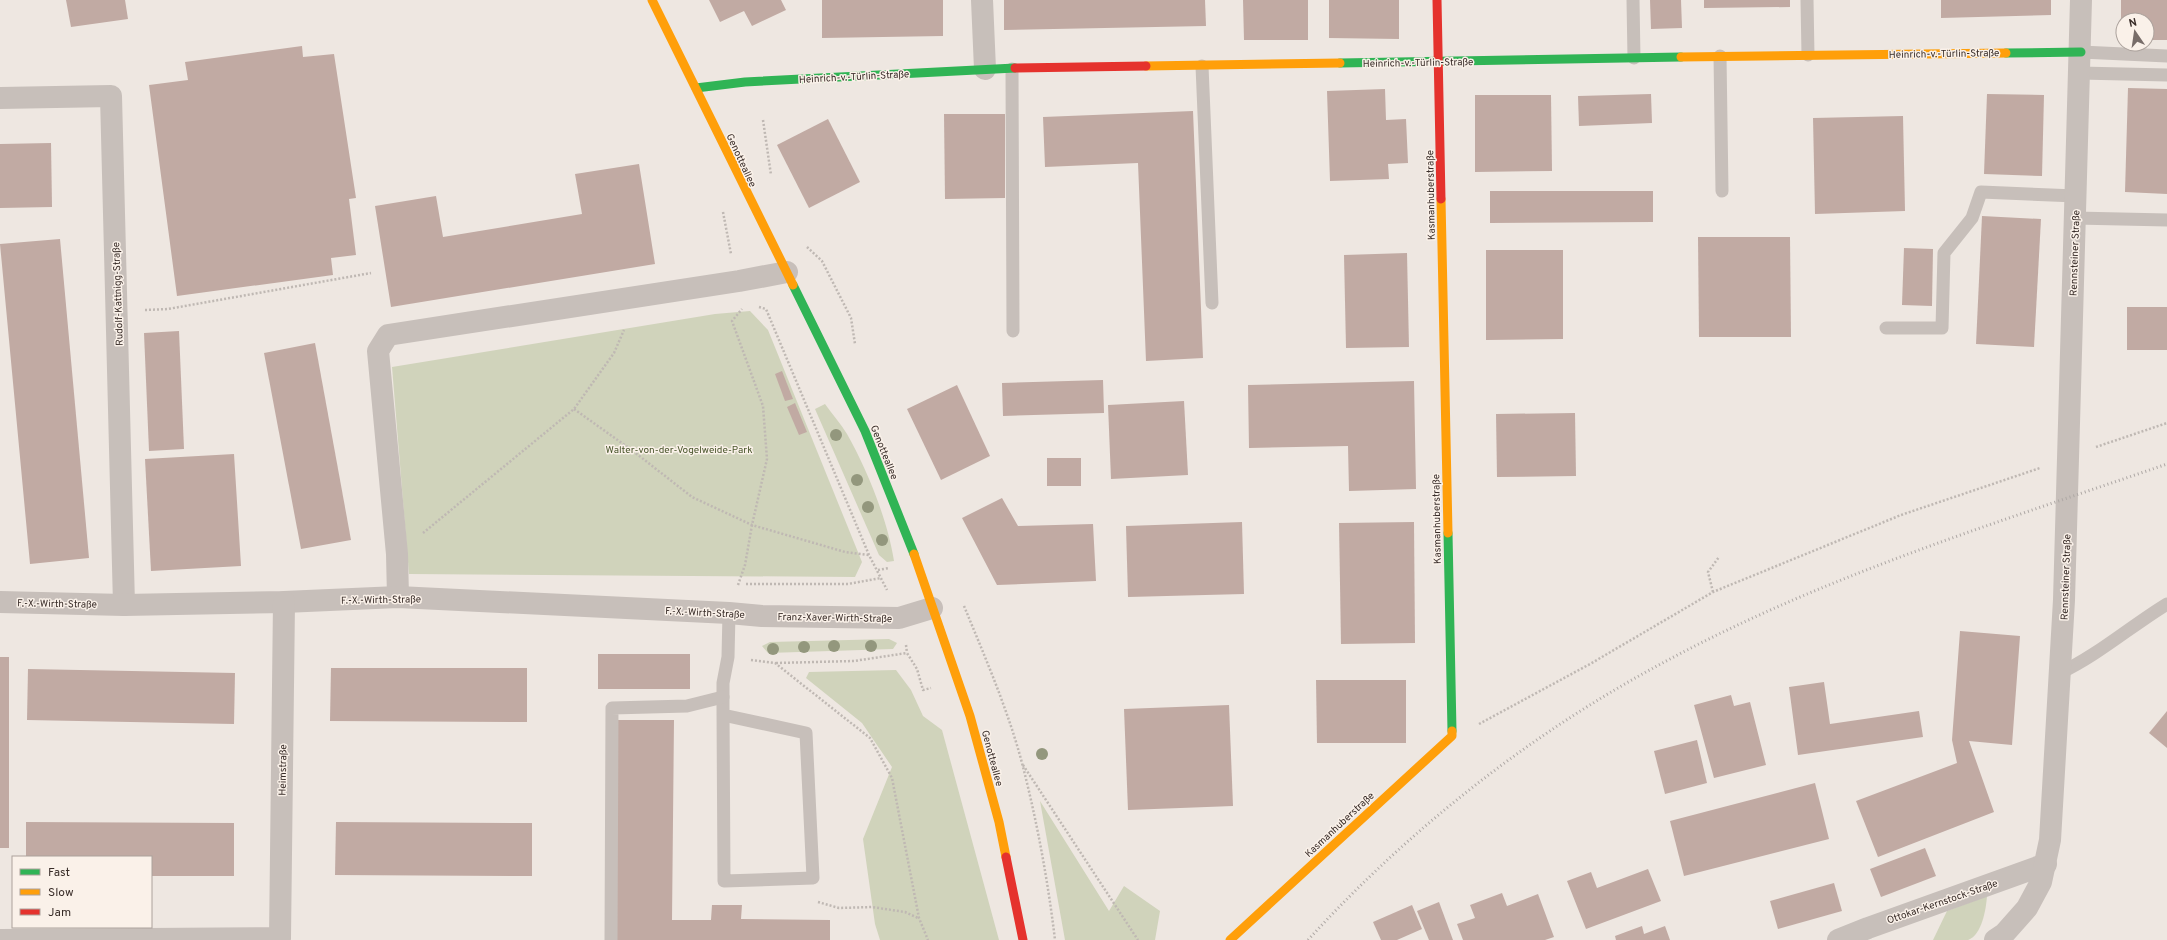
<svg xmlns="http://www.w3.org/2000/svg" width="2167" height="940" viewBox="0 0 2167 940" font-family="Overpass,sans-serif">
<rect width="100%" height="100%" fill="#eee7e1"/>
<g fill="#d0d3bb">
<polygon points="750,311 768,330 862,562 855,577 409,574 392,367 715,314"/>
<path d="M825,404C832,414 841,424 847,434C867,469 888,521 894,561L887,562L879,555L815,409Z"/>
<polygon points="889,639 897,643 893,649 768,653 762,646 770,642"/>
<polygon points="896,670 911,690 923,716 942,730 999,940 880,940 875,924 863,839 892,767 862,723 806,678 809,672"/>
<polygon points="1040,801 1109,911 1124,886 1160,911 1155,940 1065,940"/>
<path d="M1987,896C1986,909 1982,935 1968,940C1958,940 1943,940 1933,940L1947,911Z"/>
</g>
<g fill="#c1aaa3">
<polygon points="66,0 125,0 128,19 71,27"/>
<polygon points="709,0 781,0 786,10 752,26 744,11 720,22"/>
<polygon points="822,0 943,0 943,36 822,38"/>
<polygon points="1004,0 1205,0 1206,26 1004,30"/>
<polygon points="1243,0 1308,0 1308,40 1244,40"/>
<polygon points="1329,0 1399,0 1399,39 1329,38"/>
<polygon points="1650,0 1681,0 1682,28 1651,29"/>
<polygon points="1704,0 1790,0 1790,7 1704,8"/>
<polygon points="1941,0 2051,0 2051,15 1941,18"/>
<polygon points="2121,0 2167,0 2167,40 2147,40 2147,20 2123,20 2123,40 2121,40"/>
<polygon points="302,46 303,57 334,54 356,198 349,199 356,255 331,258 333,275 177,296 149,85 188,80 185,62"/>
<polygon points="2128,88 2167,89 2167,194 2125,192"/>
<polygon points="1385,89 1386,120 1406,119 1408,163 1388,164 1389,179 1330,181 1327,91"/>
<polygon points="1651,94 1652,123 1579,126 1578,96"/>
<polygon points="1987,94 2044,95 2042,176 1984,174"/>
<polygon points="1475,95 1551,95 1552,171 1475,172"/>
<polygon points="1193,111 1203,358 1146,361 1138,163 1045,167 1043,117"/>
<polygon points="944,114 1005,114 1005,198 945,199"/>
<polygon points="1903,116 1905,211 1815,214 1813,118"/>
<polygon points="828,119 860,182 809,208 777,145"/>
<polygon points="51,143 52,207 0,208 0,144"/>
<polygon points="639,164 655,264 391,307 375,206 436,196 443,237 582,214 575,174"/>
<polygon points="1490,191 1653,191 1653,222 1490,223"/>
<polygon points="1982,216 2041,219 2034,347 1976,344"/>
<polygon points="1698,237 1790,237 1791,337 1699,337"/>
<polygon points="60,239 89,558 30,564 0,244"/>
<polygon points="1904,248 1933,249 1932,306 1902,305"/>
<polygon points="1486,250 1563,250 1563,339 1486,340"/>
<polygon points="1407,253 1409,347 1346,348 1344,255"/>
<rect x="2127" y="307" width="40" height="43"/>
<polygon points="179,331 184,449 149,451 144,333"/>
<polygon points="315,343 351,540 301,549 264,353"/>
<polygon points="782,371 793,399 785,401 775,374"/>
<polygon points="1103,380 1104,413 1003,416 1002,383"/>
<polygon points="1414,381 1416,489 1349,491 1348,446 1249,448 1248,385"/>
<polygon points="957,385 990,456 941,480 907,409"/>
<polygon points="1184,401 1188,475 1111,479 1108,405"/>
<polygon points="795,403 807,432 799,435 787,407"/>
<polygon points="1575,413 1576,476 1497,477 1496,414"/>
<polygon points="234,454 241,566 151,571 145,459"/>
<rect x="1047" y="458" width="34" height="28"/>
<polygon points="1002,498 1018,526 1093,524 1096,581 997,585 962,518"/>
<polygon points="1242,522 1244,594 1128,597 1126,526"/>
<polygon points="1414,522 1415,643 1341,644 1339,523"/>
<polygon points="1960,631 2020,636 2012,745 1969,741 1994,812 1878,857 1856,801 1957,763 1952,740"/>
<rect x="598" y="654" width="92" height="35"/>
<rect x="0" y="657" width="9" height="191"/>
<polygon points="331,668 527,668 527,722 330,721"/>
<polygon points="28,669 235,673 234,724 27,720"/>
<polygon points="1316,680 1406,680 1406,743 1317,743"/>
<polygon points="1824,682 1830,724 1919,711 1923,737 1798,755 1789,687"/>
<polygon points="1731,695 1734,706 1750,702 1766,765 1714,778 1694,705"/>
<polygon points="1229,705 1233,806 1128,810 1124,709"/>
<polygon points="2167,711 2167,748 2149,733"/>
<polygon points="616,720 674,720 672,920 711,920 712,905 742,905 741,919 830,920 830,940 615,940"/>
<polygon points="1697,740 1707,783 1665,794 1654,751"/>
<polygon points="1815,783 1829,839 1684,876 1670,821"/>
<polygon points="26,822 234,823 234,876 151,876 151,857 26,857"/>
<polygon points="336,822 532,823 532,876 335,875"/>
<polygon points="1925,848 1936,876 1881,897 1870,869"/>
<polygon points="1648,869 1661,901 1586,929 1567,881 1591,872 1597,888"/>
<polygon points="1834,883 1842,911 1778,929 1770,901"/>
<polygon points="1502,893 1507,906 1538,894 1554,937 1545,940 1463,940 1457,924 1475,918 1470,905"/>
<polygon points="1439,902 1453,940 1429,940 1417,911"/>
<polygon points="1412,905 1422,929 1397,940 1381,940 1373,922"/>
<polygon points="1642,926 1644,934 1665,926 1670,940 1616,940 1615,936"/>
</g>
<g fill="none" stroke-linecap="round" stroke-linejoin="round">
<g stroke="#bfb8b3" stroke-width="2.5" stroke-dasharray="2 2" stroke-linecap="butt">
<polyline points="763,120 771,175"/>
<polyline points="723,212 731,254"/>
<polyline points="807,247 822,261 851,318 855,344"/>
<polyline points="759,307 766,309 869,555 887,590"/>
<polyline points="145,310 168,309 371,273"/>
<polyline points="574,409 633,451 692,497 752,525 845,552 869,555"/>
<polyline points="2096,447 2167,423"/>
<polyline points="423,533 574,409 614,353 624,330"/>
<polyline points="878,570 889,568"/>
<polyline points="746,584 848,584 881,578"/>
<polyline points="738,585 745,565 752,525 767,459 763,406 732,321 742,309"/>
<polyline points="1713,592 1708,572 1719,557"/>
<path d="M964,606C985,657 1008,710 1022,763C1037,821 1048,881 1055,940"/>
<polyline points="906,645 907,653"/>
<polyline points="751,660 775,663 870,738 892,778 919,918 928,940"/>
<polyline points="776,663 854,661 907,653 917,669 923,690 931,688"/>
<polyline points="1479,724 1590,664 1713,592 1901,515 2040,468"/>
<polyline points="1023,765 1138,940"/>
<polyline points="818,902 839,908 872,907 905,912 918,918"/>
</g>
<g stroke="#c7bfba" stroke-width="13">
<polyline points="1633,0 1634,58"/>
<polyline points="1807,0 1808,55"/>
<polyline points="2081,52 2167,56"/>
<polyline points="1720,56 1722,191"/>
<polyline points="1202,66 1212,303"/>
<polyline points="1012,69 1013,331"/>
<polyline points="2080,73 2167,75"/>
<polyline points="2075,218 2167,220"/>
<polyline points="1886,328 1942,328 1944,253 1972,218 1981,192 2076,196"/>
<path d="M2060,673C2098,655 2131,626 2167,604"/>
<polyline points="723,715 806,733 813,878 724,881 723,708 723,683 728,657 729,613"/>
<polyline points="611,940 612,708 687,706 723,697"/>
</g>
<g stroke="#c7bfba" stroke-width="22">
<polyline points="982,0 985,69"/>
<polyline points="0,98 111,96 124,605"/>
<polyline points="398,597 397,554 378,351 388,335 739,281 787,272"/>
<polyline points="0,602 124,605 284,602 398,597 729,613 762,616 899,618 932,608"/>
<polyline points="0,940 280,938 284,602"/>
<polyline points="1838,940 1868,928 2046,864"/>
<polyline points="1995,940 2004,934 2027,908 2041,882 2050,840 2064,600 2081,0"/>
</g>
<g stroke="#30b455" stroke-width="9">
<polyline points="2006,53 2081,52"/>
<polyline points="1340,63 1681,57"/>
<polyline points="696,88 745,82 1015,68"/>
<polyline points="793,285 865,431 914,554"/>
<polyline points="1448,533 1452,731"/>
</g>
<g stroke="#ff9f0a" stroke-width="9">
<polyline points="652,0 793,285"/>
<polyline points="1681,57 2006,53"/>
<polyline points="1146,66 1340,63"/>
<polyline points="1441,199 1448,533"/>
<polyline points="914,554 970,716 999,822 1006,857"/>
<polyline points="1230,940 1452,736 1452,731"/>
</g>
<g stroke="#e5322d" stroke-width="9">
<polyline points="1437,0 1441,199"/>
<polyline points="1015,68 1146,66"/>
<polyline points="1006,857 1023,940"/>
</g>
<path stroke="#aea8a5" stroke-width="3" stroke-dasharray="1 3" stroke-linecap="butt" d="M1308,940C1410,828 1535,730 1670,659C1827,575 1999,522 2167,464"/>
</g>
<g fill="#93977d">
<circle cx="836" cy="435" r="6"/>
<circle cx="857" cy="480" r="6"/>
<circle cx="868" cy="507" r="6"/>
<circle cx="882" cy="540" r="6"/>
<circle cx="834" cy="646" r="6"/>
<circle cx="871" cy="646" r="6"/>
<circle cx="804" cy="647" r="6"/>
<circle cx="773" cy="649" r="6"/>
<circle cx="1042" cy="754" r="6"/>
</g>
<g text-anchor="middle" stroke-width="3" stroke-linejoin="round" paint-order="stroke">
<g font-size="10" fill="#382c28" stroke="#faf1e9">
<text transform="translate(1944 53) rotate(-1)" y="4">Heinrich-v.-Türlin-Straße</text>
<text transform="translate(1418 62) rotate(-1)" y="4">Heinrich-v.-Türlin-Straße</text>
<text transform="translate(854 76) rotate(-3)" y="4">Heinrich-v.-Türlin-Straße</text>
<text transform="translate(742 160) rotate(65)" y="4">Genotteallee</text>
<text transform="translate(1430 195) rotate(-91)" y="4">Kasmanhuberstraße</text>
<text transform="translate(2074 253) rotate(-88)" y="4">Rennsteiner Straße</text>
<text transform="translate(117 294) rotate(-92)" y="4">Rudolf-Kattnigg-Straße</text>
<text transform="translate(885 452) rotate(68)" y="4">Genotteallee</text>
<text transform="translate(1436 519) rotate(-91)" y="4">Kasmanhuberstraße</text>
<text transform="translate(2065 577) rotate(-88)" y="4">Rennsteiner Straße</text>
<text transform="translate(381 599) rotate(-1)" y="4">F.-X.-Wirth-Straße</text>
<text transform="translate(57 603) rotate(1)" y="4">F.-X.-Wirth-Straße</text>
<text transform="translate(705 612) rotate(3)" y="4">F.-X.-Wirth-Straße</text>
<text transform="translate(835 617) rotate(1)" y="4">Franz-Xaver-Wirth-Straße</text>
<text transform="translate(993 758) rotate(75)" y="4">Genotteallee</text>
<text transform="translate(282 770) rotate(-89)" y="4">Heimstraße</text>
<text transform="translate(1339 824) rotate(-43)" y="4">Kasmanhuberstraße</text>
<text transform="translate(1942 901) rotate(-19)" y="4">Ottokar-Kernstock-Straße</text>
</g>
<g font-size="10" fill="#49562c" stroke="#faf1e9">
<text x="679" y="453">Walter-von-der-Vogelweide-Park</text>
</g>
</g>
<rect x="12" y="856" width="140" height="72" fill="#faf1e9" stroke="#aca29c"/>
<rect x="20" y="869" width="20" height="6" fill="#30b455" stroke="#aca29c"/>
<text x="48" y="876" font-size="12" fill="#382c28">Fast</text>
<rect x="20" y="889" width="20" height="6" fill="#ff9f0a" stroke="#aca29c"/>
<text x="48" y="896" font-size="12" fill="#382c28">Slow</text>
<rect x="20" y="909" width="20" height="6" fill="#e5322d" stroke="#aca29c"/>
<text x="48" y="916" font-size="12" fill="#382c28">Jam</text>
<g transform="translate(2135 32) rotate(347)"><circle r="19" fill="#faf1e9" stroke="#aca29c"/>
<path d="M0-3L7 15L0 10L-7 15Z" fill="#786d69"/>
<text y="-6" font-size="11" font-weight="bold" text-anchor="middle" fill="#382c28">N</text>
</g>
</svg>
